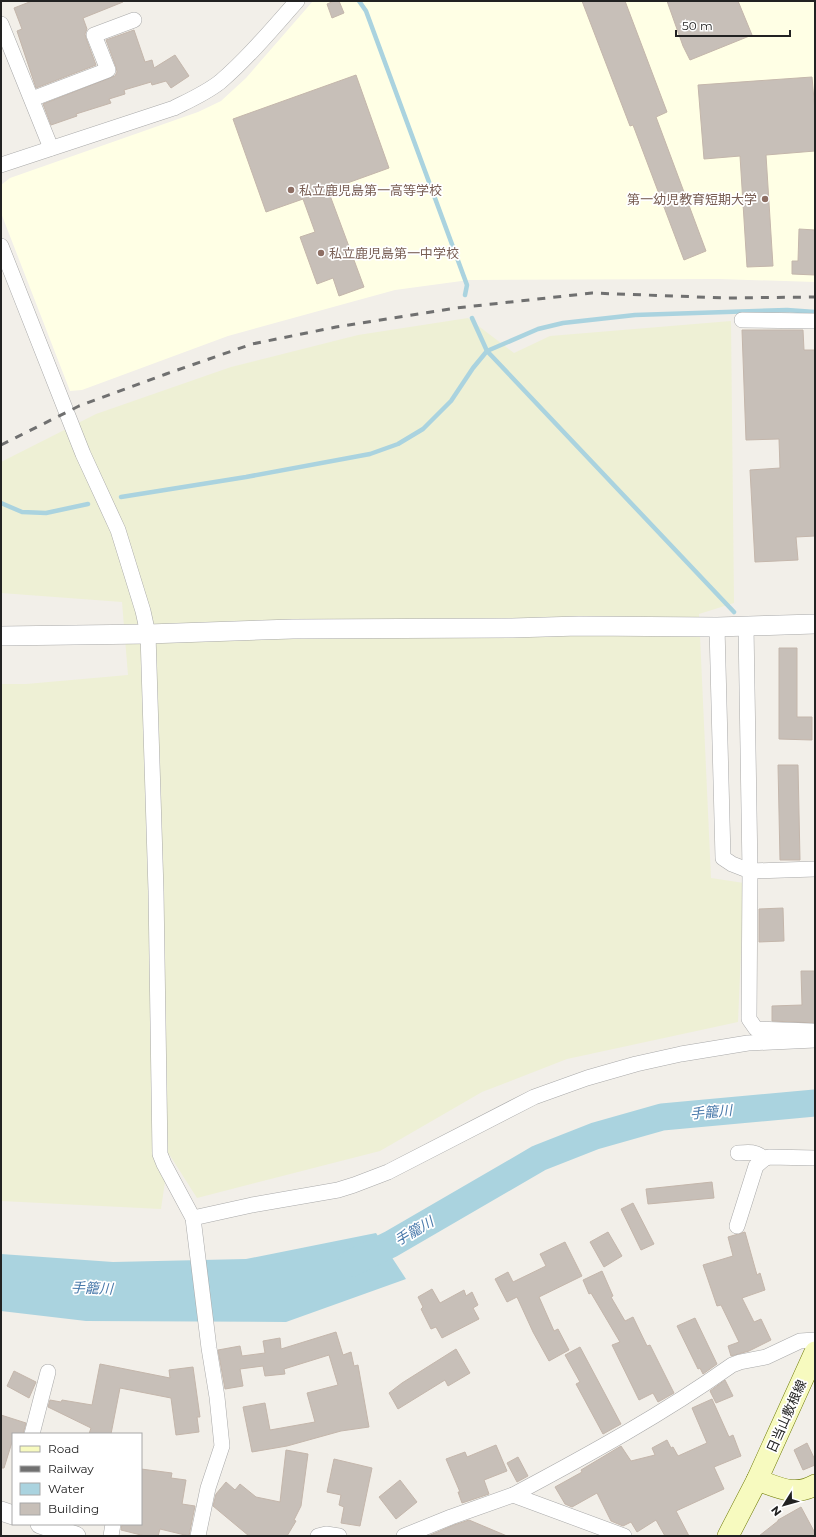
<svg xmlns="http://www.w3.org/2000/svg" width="816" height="1537" viewBox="0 0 816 1537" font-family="Montserrat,'Noto Sans JP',sans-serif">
<rect width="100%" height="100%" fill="#f2efe9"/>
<polygon fill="#ffffe5" points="313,1 815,1 815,282 719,279 469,280 395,290 228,336 82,390 70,391 1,213 1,185 10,178 198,112 221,101 246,78"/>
<polygon fill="#eef0d5" points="468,318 514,353 550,336 731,321 734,603 699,614 711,878 744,883 738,1022 567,1059 482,1092 380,1151 197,1198 169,1154 161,1209 1,1201 1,684 26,684 128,675 122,602 1,593 1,462 96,414 231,367 358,335"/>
<polygon fill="#aad3df" points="376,1233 406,1279 286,1322 86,1321 1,1311 1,1254 113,1262 246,1259"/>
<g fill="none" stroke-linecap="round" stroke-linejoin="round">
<g stroke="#aad3df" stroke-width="4.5">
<polyline points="359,1 366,11 467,285 465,295"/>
<polyline points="472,318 487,351 734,612"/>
<polyline points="121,497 246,477 370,454 398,444 423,429 451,401 473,368 487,351 538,329 563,323 635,315 787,310 815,312"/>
<polyline points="1,503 22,512 46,513 88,504"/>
</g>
<polyline stroke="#aad3df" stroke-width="27" points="352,1263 391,1244 539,1158 595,1136 662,1117 815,1103"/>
</g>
<g fill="#c7bfb8" stroke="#c4b6ab">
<polygon points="32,1 123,1 123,2 83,18 87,29 85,34 86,38 96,65 36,88 17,31 22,29 14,8"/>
<polygon points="334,1 339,1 344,13 332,18 327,4"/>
<polygon points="582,1 625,1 667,112 656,117 706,251 684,260 633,125 630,126"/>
<polygon points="667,1 738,1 752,35 690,60 683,46"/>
<polygon points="134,30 145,62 152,60 154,68 175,55 189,76 171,88 166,81 152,85 151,82 124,90 125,94 109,99 111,103 76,114 77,116 51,125 43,104 115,76 117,72 116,67 106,40"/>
<polygon points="356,75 389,168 328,190 364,287 339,296 333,278 317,284 300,237 315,232 303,199 266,212 233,119"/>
<polygon points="812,77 815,111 815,151 766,155 773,266 747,267 740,156 704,159 698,85"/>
<polygon points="799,229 815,230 815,275 792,274 792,261 798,261"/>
<polygon points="742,330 803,330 804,350 815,350 815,536 796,537 798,560 755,562 750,470 780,468 779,439 746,440"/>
<polygon points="779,648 797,648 797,717 812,717 812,740 779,739"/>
<polygon points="778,765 798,765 800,860 780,860"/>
<polygon points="783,908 784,941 759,942 759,909"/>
<polygon points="801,971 815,971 815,1023 772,1021 772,1006 802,1005"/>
<polygon points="712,1182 714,1198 648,1204 646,1189"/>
<polygon points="633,1203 654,1244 641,1250 621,1209"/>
<polygon points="608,1232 622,1256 604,1267 590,1242"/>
<polygon points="745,1232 757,1275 760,1273 765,1290 742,1298 754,1322 761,1319 771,1340 749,1351 731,1356 728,1346 739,1342 721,1305 717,1306 703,1265 733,1256 728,1237"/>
<polygon points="565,1242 582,1276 539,1297 554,1331 558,1329 569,1350 549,1361 533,1332 517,1297 507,1302 495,1279 508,1272 513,1282 546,1266 540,1254"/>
<polygon points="602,1271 613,1296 611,1297 625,1321 633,1317 647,1346 650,1345 674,1393 658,1402 653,1393 639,1400 612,1345 620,1342 591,1293 589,1294 583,1280"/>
<polygon points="432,1289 440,1303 464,1290 466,1296 472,1292 478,1305 473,1308 479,1319 442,1338 436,1327 431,1329 421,1309 423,1307 418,1297"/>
<polygon points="695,1318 717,1364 703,1374 700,1368 698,1369 677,1326"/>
<polygon points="336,1332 343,1355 351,1352 354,1366 358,1365 369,1427 341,1431 287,1446 252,1452 243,1407 265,1403 270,1430 315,1422 307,1393 338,1385 329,1355 284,1369 285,1374 265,1376 263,1366 240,1369 243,1386 225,1389 218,1350 240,1346 242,1356 265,1353 263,1341 280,1338 281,1349"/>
<polygon points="580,1347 621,1424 603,1434 576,1384 580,1382 565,1355"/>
<polygon points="456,1349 470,1373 448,1386 445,1380 398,1409 389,1393 402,1383"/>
<polygon points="100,1364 170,1378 169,1370 193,1367 200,1417 197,1417 199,1432 176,1435 171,1398 120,1388 111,1434 89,1434 91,1428 48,1407 50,1400 61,1402 62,1400 92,1405"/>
<polygon points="14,1371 36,1382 29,1398 7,1386"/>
<polygon points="725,1380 733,1396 716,1403 710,1391"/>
<polygon points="712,1399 729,1437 733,1435 741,1456 714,1467 724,1489 676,1511 689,1536 665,1536 656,1520 637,1532 631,1522 623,1526 611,1521 597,1493 572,1507 565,1504 555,1487 582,1472 581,1470 621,1446 631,1461 655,1455 652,1448 667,1440 671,1448 673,1447 678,1456 707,1443 692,1408"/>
<polygon points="1,1415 26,1423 23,1434 13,1434 13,1439 4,1468 1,1468"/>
<polygon points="807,1443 815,1460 815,1465 803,1470 794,1450"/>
<polygon points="496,1445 507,1471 484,1480 489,1494 462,1503 458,1492 460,1492 446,1459 465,1452 467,1457"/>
<polygon points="286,1450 308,1454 301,1506 294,1520 296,1521 287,1536 249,1536 213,1506 216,1494 226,1482 235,1490 240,1484 256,1497 280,1502"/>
<polygon points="518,1457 528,1476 517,1482 507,1463"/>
<polygon points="334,1459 372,1468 360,1526 341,1523 344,1507 339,1505 341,1495 327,1492"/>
<polygon points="141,1469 172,1473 171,1478 186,1480 182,1504 195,1506 189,1536 160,1529 158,1536 145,1536 121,1530 122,1524 141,1524"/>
<polygon points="400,1480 417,1502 396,1519 379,1497"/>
<polygon points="801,1507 815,1533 815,1536 759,1536 778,1521 778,1520"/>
<polygon points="469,1520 507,1536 428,1536 454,1525"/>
</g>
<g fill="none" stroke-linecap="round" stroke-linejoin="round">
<defs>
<g id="minor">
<polyline points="1,24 51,148"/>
<polyline points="32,99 108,70 94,35 134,20"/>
<path d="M1,165L174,108C190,100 206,93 220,82C248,58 272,29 297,1"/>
<polyline points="1,246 83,454 118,530 143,611 148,634 156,891 160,1154 164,1164 193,1218 209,1348 217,1397 222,1446 208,1488 198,1536"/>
<polyline points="742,320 815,321"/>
<polyline points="746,626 750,871 749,1019 756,1029 812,1031"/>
<polyline points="717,627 723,858 732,864 750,871 815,869"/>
<path d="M738,1153C748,1152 757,1151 764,1159"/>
<polyline points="193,1218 252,1205 338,1190 354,1185 388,1172 534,1097 587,1078 636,1064 681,1054 748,1043 815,1040"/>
<polyline points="737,1226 756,1166 764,1159 769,1157 815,1158"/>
<polyline points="32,1434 48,1372"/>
<path d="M513,1495C588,1455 663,1414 732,1365L740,1362L766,1357L800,1341L815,1340"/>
<polyline points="111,1536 113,1524"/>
<polyline points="318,1536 326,1534 339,1536"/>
<polyline points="404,1536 451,1517 513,1495 624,1536"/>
</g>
<g id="tertiary">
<polyline points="1,636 148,634 293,629 512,628 579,626 717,627 815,624"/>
<polyline points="1,1511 13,1515"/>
<polyline points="40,1524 76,1536"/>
</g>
<g id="secondary">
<path d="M757,1480C778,1487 794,1497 815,1485"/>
<polyline points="728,1536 757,1480 815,1352"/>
</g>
</defs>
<use href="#minor" stroke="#a9a9a9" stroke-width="16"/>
<use href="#tertiary" stroke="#a9a9a9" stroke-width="20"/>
<use href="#secondary" stroke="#707d05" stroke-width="22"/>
<use href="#minor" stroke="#fff" stroke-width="15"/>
<use href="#tertiary" stroke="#fff" stroke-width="19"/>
<use href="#secondary" stroke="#f7fabf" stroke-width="21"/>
<polyline stroke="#707070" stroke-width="3" stroke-dasharray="8 8" stroke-linecap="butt" points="1,445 79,406 166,374 252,344 336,327 456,308 592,293 726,298 815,297"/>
</g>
<g fill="#8d6e63" stroke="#fff" stroke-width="1.5">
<circle cx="291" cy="190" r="4"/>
<circle cx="765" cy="199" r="4"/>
<circle cx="321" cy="253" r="4"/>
</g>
<g text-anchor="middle" stroke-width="3.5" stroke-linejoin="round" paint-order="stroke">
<g font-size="13" fill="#785e54" stroke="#fff" text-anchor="start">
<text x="299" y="195">私立鹿児島第一高等学校</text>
<text x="757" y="204" text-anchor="end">第一幼児教育短期大学</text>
<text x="329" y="258">私立鹿児島第一中学校</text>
</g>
<g font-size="13" fill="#222" stroke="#fff">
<text transform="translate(786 1416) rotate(-66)" y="5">日当山敷根線</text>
</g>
<g font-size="14" font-style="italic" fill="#4a7aab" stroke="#fff">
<text transform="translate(711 1112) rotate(-5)" y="5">手籠川</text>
<text transform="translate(414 1231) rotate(-30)" y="5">手籠川</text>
<text transform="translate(92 1288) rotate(2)" y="5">手籠川</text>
</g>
</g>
<rect width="816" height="1537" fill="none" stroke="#222222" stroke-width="4"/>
<rect x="12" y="1433" width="130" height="92" fill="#ffffff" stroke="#a7a7a7"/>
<rect x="20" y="1446" width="20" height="6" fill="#f7fabf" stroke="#a7a7a7"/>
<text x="48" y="1453" font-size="12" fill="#222222">Road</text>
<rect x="20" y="1466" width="20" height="6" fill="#707070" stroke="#a7a7a7"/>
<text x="48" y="1473" font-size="12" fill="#222222">Railway</text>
<rect x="20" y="1483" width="20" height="12" fill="#aad3df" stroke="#a7a7a7"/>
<text x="48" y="1493" font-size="12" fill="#222222">Water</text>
<rect x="20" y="1503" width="20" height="12" fill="#c7bfb8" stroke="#a7a7a7"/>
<text x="48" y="1513" font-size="12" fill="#222222">Building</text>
<g transform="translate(784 1505) rotate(233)" stroke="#ffffff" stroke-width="3" paint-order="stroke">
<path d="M0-3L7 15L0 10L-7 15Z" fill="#222222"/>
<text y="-6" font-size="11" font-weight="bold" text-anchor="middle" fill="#222222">N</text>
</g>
<path d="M676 30v6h114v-6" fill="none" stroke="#222222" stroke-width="2"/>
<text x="682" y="30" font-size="12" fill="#222222" stroke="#ffffff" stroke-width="3" paint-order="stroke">50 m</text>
</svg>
